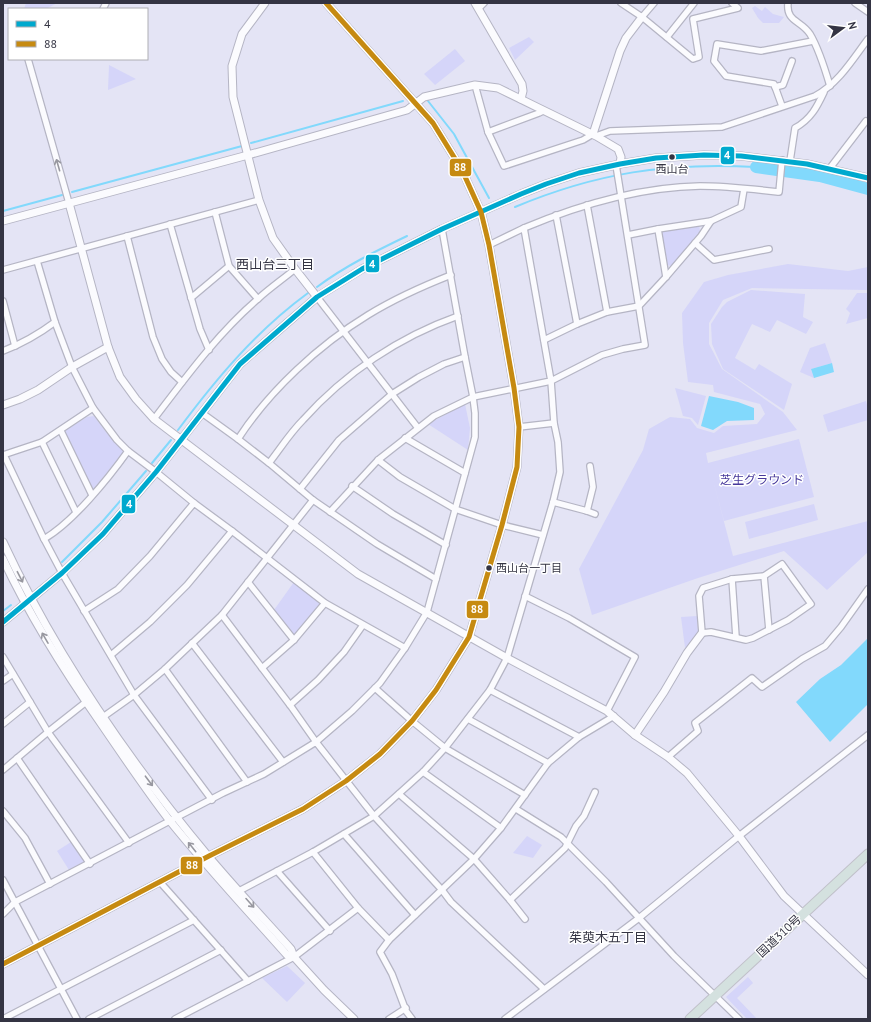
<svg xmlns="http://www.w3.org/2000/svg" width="871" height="1022" viewBox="0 0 871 1022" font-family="'PT Sans','Noto Sans JP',sans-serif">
<rect width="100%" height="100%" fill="#e4e4f5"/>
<g fill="#d5d5f9">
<polygon points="26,3 57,3 46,9 24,9"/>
<polygon points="755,6 762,11 765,7 773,14 784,17 779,23 763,23 758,18 752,8"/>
<polygon points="529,37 534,42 515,60 509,48"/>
<polygon points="455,49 465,61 435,85 424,74"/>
<polygon points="109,65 136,79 108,90"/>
<polygon points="699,225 700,231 699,234 671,266 667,265 661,232 664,229"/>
<polygon points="788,264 848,271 868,267 868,290 752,288 723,300 709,323 709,344 722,369 783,412 797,430 706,453 708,463 799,439 814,497 724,521 712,476 733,556 868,521 868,552 827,590 784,551 698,578 592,615 579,569 643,450 649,429 670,417 690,419 697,428 714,433 723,426 757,424 765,414 760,404 714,392 713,385 688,382 683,343 682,313 704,282 728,275"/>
<polygon points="751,290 805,294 803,317 813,322 806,334 777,320 770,332 752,324 735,358 755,370 759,364 792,384 784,410 723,369 712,344 711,324 722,307 727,302"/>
<polygon points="857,293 868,293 868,318 846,324 850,313 846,309"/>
<polygon points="825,343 832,363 811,369 814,378 800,372 810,348"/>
<polygon points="675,388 706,396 698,425 692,418 683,416"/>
<polygon points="866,401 868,409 868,420 828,432 823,415"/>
<polygon points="465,404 470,428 468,450 428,424"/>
<polygon points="94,416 106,432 122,450 123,453 92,491 63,432 87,417"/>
<polygon points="814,504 818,520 749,539 745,522"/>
<polygon points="294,582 322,603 296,635 292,635 274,610"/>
<polygon points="697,616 698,634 685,648 681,617"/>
<polygon points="527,836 542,845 533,858 513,853"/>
<polygon points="71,842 85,861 69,870 57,851"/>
<polygon points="287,966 305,983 287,1002 262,978"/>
<polygon points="748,977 753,983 737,998 757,1019 747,1019 726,997"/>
</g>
<g fill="#82d9fc">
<polygon points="832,363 834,372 814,378 811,369"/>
<polygon points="709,396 738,402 754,408 754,420 727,421 713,430 701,426"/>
<polygon points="868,638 868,704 830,742 796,702 820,679 841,665"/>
</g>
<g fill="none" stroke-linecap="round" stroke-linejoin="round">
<g stroke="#82d9fc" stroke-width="2">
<polyline points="428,101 454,134 489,198"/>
<polyline points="251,143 403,101"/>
<polyline points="72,192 242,146"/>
<path d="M515,207C596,173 668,162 756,167"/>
<polyline points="3,211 62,195"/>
<path d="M317,287C345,266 376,251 407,236"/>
<path d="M178,430C216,379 256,331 308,293"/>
<polyline points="152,463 171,440"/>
<polyline points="62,562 102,522 146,471"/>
<polyline points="3,611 11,605"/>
</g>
<polyline stroke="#82d9fc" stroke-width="12" points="756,167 820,176 868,189"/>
<defs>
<g id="minor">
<polyline points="621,3 642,17 693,59 699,57 693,19 738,8 732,3"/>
<path d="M788,3C786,22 801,20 810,34C819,49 825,69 830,86"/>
<polyline points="855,3 868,12"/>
<polyline points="479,8 484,3"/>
<polyline points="103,9 106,3"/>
<polyline points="642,17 654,3"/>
<polyline points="667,37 694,3"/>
<polyline points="28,59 69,203"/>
<polyline points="475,85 488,132 504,166 583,140 593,134"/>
<polyline points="775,87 783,85 792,61"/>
<polyline points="782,106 774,84 726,76 714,61 717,44 761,51 813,41"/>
<polyline points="488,132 539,113 543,111"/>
<path d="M596,136L610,131L722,127L815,96C838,84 853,59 868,39"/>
<path d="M790,161L795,128C811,119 817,107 824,92"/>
<polyline points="830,168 866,121"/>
<polyline points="587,205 607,312"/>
<polyline points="215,212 229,266 258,299"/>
<polyline points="556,215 577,324"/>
<polyline points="170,224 200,329 209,350"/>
<path d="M524,228C579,205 639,187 700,186C726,186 752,189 779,192L782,160"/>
<polyline points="658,229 666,277"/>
<polyline points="628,235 658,229 711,221 741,207 744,189"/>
<polyline points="127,236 153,337 162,359 171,372 182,382"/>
<polyline points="695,243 714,260 769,249"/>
<polyline points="3,270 259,200"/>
<polyline points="317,297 418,428"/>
<polyline points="191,298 229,266"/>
<polyline points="3,301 15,346"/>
<polyline points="55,322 72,367 93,408"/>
<polyline points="544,340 577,324 607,312 639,306 666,277 701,236 711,221"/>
<path d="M3,351C21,344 39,334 55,322L37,261"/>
<polyline points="202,413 238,439"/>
<path d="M154,419C186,377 218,333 259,298C270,288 283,279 295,269"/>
<polyline points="519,427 554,423"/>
<polyline points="61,431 92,495"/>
<polyline points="405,438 465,473"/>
<polyline points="42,442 76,512"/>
<polyline points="3,455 42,442 93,408 117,440 128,451 156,472 194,503"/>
<polyline points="4,455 44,539 62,573 134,695 212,800"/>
<polyline points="378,460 400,477 455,509 502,525 543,535"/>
<path d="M269,463L238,439C270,390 319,345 368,315C394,299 423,286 451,275"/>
<polyline points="352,486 393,514 446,545"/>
<polyline points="300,489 339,440 392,394 419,377 444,364 465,357"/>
<polyline points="553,502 587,511 595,514"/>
<polyline points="587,511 593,487 590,466"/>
<polyline points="330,512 378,460 434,416 473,397 551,381 524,228 489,245"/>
<polyline points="232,531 325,603 405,648"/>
<path d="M44,539C73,522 108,479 128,451"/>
<polygon points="782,564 811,604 788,620 753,638 746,640 711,632 702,633 699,596 703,588 732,579 764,576"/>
<polyline points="764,576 769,630"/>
<path d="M436,579L377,544L313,500L269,463C280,449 290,433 303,420C345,373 399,337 458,316"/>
<polyline points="732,579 736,637"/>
<polyline points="248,582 294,640"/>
<polyline points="525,596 569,618 635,657 607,711"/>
<polyline points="84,611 118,589 150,556 194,503 232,531 187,585 150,622 111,655"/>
<polyline points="222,615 290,705 316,742 352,711 380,683 405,648 427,612 475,437 475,413 473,397 465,357 442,229"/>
<polyline points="192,643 283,762"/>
<polyline points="3,657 48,732 129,843"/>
<polyline points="262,668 294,640 325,603"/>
<polyline points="165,669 247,782"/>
<polyline points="3,681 13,674"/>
<polyline points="375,688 412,721 445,748 525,795"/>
<polyline points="490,690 579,737"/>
<polyline points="290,705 318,680 344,652 363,625"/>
<polyline points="103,717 134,695 165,669 222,615 313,500"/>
<polyline points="468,719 548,763"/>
<polyline points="3,724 30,702"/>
<polyline points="668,757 698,731 695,723 752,678 762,687 802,659 825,646 841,627 868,589"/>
<polyline points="17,758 90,864"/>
<polyline points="3,770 48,732 86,702"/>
<polyline points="423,772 501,828"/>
<polyline points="399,794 474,859 510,900 525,919"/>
<polyline points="516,809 561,837 606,882 674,956 739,1019"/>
<polyline points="3,811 25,838 50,884"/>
<polyline points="344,834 415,915"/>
<polyline points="313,852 358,908"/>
<polyline points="277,871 330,931"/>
<polyline points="3,880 77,1019"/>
<polyline points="160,882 248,981"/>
<polyline points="239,891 313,852 374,816 423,772 445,748 490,690 507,658 553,502 560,472 558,442 554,423 551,381 602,355 623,349 645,345 616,165"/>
<polyline points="510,900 565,848 576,826 584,816 595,792"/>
<polyline points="3,914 15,902 223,793 264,774 316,742 374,816 442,890 451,902 544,989"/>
<polyline points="389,940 380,952 392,974 406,1011 412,1019"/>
<polyline points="3,1019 194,920"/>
<polyline points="89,1019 221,950"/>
<polyline points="175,1019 294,957 358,908 389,940 474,859 501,828 548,763 579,737 614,716"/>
<polyline points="389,1019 406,1008"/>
<polyline points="505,1019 639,918 739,836 868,735"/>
</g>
<g id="tertiary">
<polyline points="265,3 242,34 232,66 233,97 259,200 273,238 295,269 317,297"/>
<polyline points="475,3 522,84 523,91 521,99"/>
<polyline points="593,134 620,51 626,38 642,17"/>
<polyline points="69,203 108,347 120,377 136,399 154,419 358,574 507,658 607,711 635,735 668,757 687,773 739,836 784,896 868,975"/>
<polyline points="3,221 248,155 407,110 424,97 475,85 498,88 596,136 618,149 621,157 620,164"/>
<polyline points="3,405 20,399 38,390 72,367 108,347"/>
<path d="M3,542C56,656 128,760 208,856C235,888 263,918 291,949L294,957L324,990L354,1019"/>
<path d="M3,559C30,617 65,672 102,725C124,757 146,790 170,821C207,867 248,911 287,955L294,957"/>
<polyline points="3,622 62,573 103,534 156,472 240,364 317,297 362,269 442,229 521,194 546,184 579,173 620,164 656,158 704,155 741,156 807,164 868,178"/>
<polyline points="635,735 664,692 687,653 702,633"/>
<polyline points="3,964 209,856 303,809 346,781 380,754 412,721 436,690 469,637 502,525 517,467 519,427 514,388 489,245 481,212 462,170 433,123 326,3"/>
</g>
<polyline id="trunk" points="690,1019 868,854"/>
</defs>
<use href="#minor" stroke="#b5b5c4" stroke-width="8"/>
<use href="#tertiary" stroke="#b5b5c4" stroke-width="9"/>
<use href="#trunk" stroke="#c1c1ca" stroke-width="11"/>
<use href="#minor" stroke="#fbfbfe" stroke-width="5.5"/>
<use href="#tertiary" stroke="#fbfbfe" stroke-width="7"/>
<use href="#trunk" stroke="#d4e1df" stroke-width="9"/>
<defs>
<polyline id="bus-1" points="3,622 62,573 103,534 156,472 240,364 317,297 362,269 442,229 521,194 546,184 579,173 620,164 656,158 704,155 741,156 807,164 868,178"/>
<polyline id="bus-2" points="3,964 209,856 303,809 346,781 380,754 412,721 436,690 469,637 502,525 517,467 519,427 514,388 489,245 481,212 462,170 433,123 326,3"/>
</defs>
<use href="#bus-1" stroke="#fff" stroke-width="8"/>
<use href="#bus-2" stroke="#fff" stroke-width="8"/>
<use href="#bus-1" stroke="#00a9ce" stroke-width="5"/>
<use href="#bus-2" stroke="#c68a11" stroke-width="5"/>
</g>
<defs><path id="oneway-shaft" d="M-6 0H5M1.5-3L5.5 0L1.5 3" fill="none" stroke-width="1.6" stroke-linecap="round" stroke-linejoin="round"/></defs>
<g stroke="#9898a0">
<use href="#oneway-shaft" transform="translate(58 165) rotate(-106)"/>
<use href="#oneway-shaft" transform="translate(20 577) rotate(63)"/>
<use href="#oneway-shaft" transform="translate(45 638) rotate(-120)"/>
<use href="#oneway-shaft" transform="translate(149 781) rotate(53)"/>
<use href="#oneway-shaft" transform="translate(192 847) rotate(-129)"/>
<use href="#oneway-shaft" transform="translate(250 903) rotate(48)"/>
</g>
<g fill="#343443" stroke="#fff" stroke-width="1.5">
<circle cx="672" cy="157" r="3.5"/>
<circle cx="489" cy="568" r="3.5"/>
</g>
<g text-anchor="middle" stroke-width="3" stroke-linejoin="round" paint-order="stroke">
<g font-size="11" fill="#343443" stroke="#fff">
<text x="672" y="173">西山台</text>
<text x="496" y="572" text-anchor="start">西山台一丁目</text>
</g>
<g font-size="12" fill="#47399b" stroke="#fff">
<text x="762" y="484">芝生グラウンド</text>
</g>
<g font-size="12" fill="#343443" stroke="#fff">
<text transform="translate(779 936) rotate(-43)" y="4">国道310号</text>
</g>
<g font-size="13" fill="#343443" stroke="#fff">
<text x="275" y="269">西山台三丁目</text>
<text x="608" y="942">茱萸木五丁目</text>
</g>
</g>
<g stroke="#fff" stroke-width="1.5">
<rect x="720" y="146" width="15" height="19" rx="4" fill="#00a9ce"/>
<rect x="449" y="158" width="23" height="19" rx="4" fill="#c68a11"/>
<rect x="365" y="254" width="15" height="19" rx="4" fill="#00a9ce"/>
<rect x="121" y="494" width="15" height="20" rx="4" fill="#00a9ce"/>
<rect x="466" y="600" width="23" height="19" rx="4" fill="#c68a11"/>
<rect x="180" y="856" width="23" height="19" rx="4" fill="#c68a11"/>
</g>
<g font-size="11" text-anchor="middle" font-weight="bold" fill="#fff">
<text x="727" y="159">4</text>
<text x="460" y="171">88</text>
<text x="372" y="268">4</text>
<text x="129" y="508">4</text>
<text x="477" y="613">88</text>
<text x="192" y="869">88</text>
</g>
<rect width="871" height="1022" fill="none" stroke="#343443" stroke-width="8"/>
<rect x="8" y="8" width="140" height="52" fill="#ffffff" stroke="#aeaeb4"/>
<rect x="16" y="21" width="20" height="6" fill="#00a9ce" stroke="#aeaeb4"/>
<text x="44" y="28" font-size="12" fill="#343443">4</text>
<rect x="16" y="41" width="20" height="6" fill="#c68a11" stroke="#aeaeb4"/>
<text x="44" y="48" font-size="12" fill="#343443">88</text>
<g transform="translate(843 28) rotate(75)" stroke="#ffffff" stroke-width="3" paint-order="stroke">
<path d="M0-3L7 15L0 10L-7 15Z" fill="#343443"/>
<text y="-6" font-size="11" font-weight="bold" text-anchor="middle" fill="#343443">N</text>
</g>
</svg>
